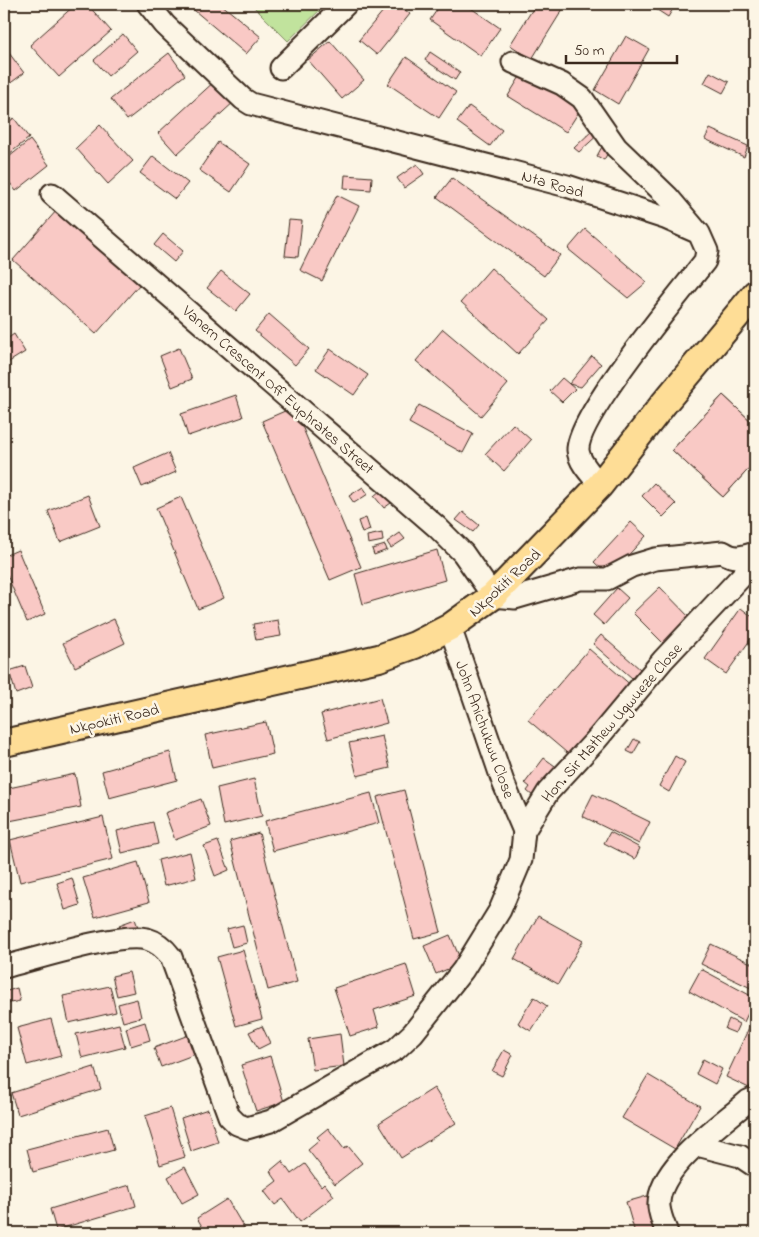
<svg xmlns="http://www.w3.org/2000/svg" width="759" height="1237" viewBox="0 0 759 1237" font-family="'Indie Flower',sans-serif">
<rect width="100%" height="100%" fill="#fcf5e5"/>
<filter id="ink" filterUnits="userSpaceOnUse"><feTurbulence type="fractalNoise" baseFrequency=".02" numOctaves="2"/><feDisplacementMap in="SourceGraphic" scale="10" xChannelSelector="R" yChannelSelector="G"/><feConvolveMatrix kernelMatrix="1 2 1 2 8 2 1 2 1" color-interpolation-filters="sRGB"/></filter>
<g filter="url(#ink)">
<polygon fill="#c1e39d" stroke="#7e865e" points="251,4 326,4 288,41"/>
<g fill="#f9c9c5" stroke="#3b2a1e">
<polygon points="76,4 87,4 111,31 59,77 30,45"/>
<polygon points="171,4 182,4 177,9"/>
<polygon points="190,4 221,4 261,37 246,54 188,5"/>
<polygon points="389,4 398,4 410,14 377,55 359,40"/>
<polygon points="441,4 465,4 500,28 481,56 430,20"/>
<polygon points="536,4 566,4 532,59 510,45"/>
<polygon points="648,4 676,4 668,17"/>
<polygon points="123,34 137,51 108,76 94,60"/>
<polygon points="626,36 649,49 618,104 595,90"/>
<polygon points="330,41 364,80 342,99 308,60"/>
<polygon points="430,52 460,72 455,80 425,60"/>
<polygon points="9,53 24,73 4,88 4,56"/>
<polygon points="169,53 185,75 127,120 111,99"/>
<polygon points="406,57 456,92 439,118 388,84"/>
<polygon points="524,70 582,107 566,132 508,96"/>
<polygon points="710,72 729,82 723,93 704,83"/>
<polygon points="216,80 235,101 177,154 158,133"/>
<polygon points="469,106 502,130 490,146 457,122"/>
<polygon points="14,118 29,138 9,154 4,147 4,126"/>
<polygon points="100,125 133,161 108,184 76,148"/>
<polygon points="595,128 600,133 579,152 574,148"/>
<polygon points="710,129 748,146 744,157 705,139"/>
<polygon points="30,140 49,165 16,191 4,175 4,161"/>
<polygon points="605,141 612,145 604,160 597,156"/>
<polygon points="218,142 250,164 231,192 199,170"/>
<polygon points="153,156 188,183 175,199 140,173"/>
<polygon points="417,164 424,174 404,188 397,178"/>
<polygon points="345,175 372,177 371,190 344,188"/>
<polygon points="452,178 560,255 544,276 437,197"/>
<polygon points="337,195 359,206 322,281 300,270"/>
<polygon points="57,210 140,284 96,334 13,260"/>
<polygon points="289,220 302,221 298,257 285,256"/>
<polygon points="585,229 647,282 628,298 568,249"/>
<polygon points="163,234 183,251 174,262 154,245"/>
<polygon points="491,268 549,320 518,354 461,302"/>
<polygon points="221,271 250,294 236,311 207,288"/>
<polygon points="269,314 309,349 295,365 255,331"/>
<polygon points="443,329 508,384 481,416 416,361"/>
<polygon points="14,334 25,352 4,365 4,341"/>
<polygon points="179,348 192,379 172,387 160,356"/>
<polygon points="330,349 368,375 354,395 316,369"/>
<polygon points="592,356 601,364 581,387 569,384"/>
<polygon points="562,378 575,389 562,402 550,391"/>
<polygon points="236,395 243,417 188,436 181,414"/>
<polygon points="723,395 755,425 755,462 723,497 672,450"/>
<polygon points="723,395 755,425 755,462 723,497 672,450"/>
<polygon points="419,405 473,434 463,453 409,423"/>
<polygon points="294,407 361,567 330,580 262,421"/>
<polygon points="513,424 531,440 504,471 485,454"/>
<polygon points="168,453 176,472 142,487 134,468"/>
<polygon points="654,483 676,504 663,517 642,496"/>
<polygon points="363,487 368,494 354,503 349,496"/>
<polygon points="381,490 391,503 384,508 374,496"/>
<polygon points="88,495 100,526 60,542 48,511"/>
<polygon points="181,497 224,598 198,609 156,508"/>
<polygon points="463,512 479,525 473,532 456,520"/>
<polygon points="366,518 370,530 362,533 358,521"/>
<polygon points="631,522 646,536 609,576 594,562"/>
<polygon points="382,533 383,541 368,544 367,536"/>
<polygon points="400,533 405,539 391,548 387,542"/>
<polygon points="385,545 387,550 374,555 372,549"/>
<polygon points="18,550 45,614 27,622 4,568 4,556"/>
<polygon points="437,550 445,580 363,604 355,574"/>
<polygon points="660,587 693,621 666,646 633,613"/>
<polygon points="617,588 628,598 604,625 593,615"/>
<polygon points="741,608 755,619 755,633 726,674 705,659"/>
<polygon points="114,619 125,643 75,667 63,643"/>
<polygon points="278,620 281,636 256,640 253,624"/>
<polygon points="601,635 640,669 632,678 593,644"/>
<polygon points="589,649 633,687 573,758 528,720"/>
<polygon points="25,666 32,688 16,694 9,671"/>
<polygon points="380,698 387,723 328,739 321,714"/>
<polygon points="266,722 273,754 212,768 205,735"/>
<polygon points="382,736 390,768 357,776 349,743"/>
<polygon points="634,739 640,742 633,754 627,751"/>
<polygon points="170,752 177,780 109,798 102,771"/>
<polygon points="675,756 685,762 669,792 659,786"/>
<polygon points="544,758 562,771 539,801 527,791 530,787 525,783"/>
<polygon points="75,774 81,807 4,822 4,789"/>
<polygon points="254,779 262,816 224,825 217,788"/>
<polygon points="404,790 441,932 414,939 377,797"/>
<polygon points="371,793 379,823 273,851 265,821"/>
<polygon points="593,794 650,822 639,844 582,816"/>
<polygon points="201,799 211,826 175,840 165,813"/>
<polygon points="103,817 113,859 20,882 10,840"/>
<polygon points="153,822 158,844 122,853 117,831"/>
<polygon points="610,832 640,848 635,859 604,843"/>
<polygon points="259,833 297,982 268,990 230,841"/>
<polygon points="218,841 229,870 215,876 204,846"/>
<polygon points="190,852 196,878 164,886 158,860"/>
<polygon points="138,862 149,902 95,917 83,878"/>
<polygon points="72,878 80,905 65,910 57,883"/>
<polygon points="538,916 583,941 558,984 514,959"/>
<polygon points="135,919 139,930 124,936 119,925"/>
<polygon points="243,925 247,943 232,947 227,929"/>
<polygon points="450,935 462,963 436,974 424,946"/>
<polygon points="711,944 755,965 755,990 701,964"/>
<polygon points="243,950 262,1019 236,1026 217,957"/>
<polygon points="406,964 416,996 374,1010 379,1027 350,1036 334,988"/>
<polygon points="701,969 755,998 744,1022 689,991"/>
<polygon points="129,972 134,992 117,996 112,976"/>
<polygon points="110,986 116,1012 69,1023 63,996"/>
<polygon points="17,988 20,1001 5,1004 4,992"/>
<polygon points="534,997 547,1006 531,1031 518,1023"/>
<polygon points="137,999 141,1017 123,1022 118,1004"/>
<polygon points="51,1019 61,1056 27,1065 17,1028"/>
<polygon points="729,1019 739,1024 735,1033 725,1029"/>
<polygon points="753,1019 755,1020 755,1075 749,1088 726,1077"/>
<polygon points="145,1022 150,1040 131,1046 126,1028"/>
<polygon points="119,1024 125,1047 82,1058 76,1034"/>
<polygon points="262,1026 270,1043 258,1049 249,1032"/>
<polygon points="194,1033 201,1052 161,1067 154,1048"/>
<polygon points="340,1034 344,1066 313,1070 308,1039"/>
<polygon points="504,1050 513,1055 502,1076 492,1071"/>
<polygon points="270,1056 284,1102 256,1111 241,1065"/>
<polygon points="703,1059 722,1069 715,1084 696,1074"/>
<polygon points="94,1067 101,1089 18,1115 11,1093"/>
<polygon points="648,1075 700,1106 675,1149 622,1118"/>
<polygon points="434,1088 456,1123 401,1158 379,1123"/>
<polygon points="170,1108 185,1157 160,1165 145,1116"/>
<polygon points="208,1109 218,1142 191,1151 181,1118"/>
<polygon points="108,1128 114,1150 33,1172 27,1149"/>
<polygon points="328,1128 344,1149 348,1146 362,1163 335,1184 308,1150 320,1140 317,1137"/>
<polygon points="282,1161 291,1174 305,1164 321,1186 324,1183 334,1196 300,1222 283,1199 275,1205 264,1191 277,1181 270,1171"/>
<polygon points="185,1167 199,1194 182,1203 168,1177"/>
<polygon points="130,1185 136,1206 56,1230 50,1209"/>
<polygon points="647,1196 658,1233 635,1233 626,1202"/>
<polygon points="227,1199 247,1233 206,1233 197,1218"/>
<polygon points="156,1228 158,1233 142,1233"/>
</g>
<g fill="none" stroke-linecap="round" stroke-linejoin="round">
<defs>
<g id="minor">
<path d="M148,4L165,25L243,99L251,104L567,186L665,218L699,233L707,251L705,261C680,293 577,416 578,450C579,463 593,476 600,485"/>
<polyline points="513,62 562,84 582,98 616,147 668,197 695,229"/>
<polyline points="281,68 346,4"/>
<path d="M52,194L437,527L463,553L493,596L515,598L580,579H607L632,566L655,559L723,552C735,560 742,557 755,553"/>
<polyline points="450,627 503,782 524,831"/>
<path d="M4,967C36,959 118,932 147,939C158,942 165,949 171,957L229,1116L237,1124L247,1128L271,1121L396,1049L413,1033L463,970L500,910L521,860L524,831L548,792L597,739L663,660L755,562"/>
<polyline points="697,1145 740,1156 755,1166"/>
<path d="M667,1233C664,1225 660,1216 659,1207C656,1168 721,1125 748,1101L755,1098"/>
</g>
<polyline id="major" points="4,743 379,658 415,645 450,627 493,596 600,485 665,402 755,294"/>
</defs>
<use href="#minor" stroke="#3b2a1e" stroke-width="25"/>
<use href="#major" stroke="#3b2a1e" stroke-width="30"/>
<use href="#minor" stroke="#fcf5e5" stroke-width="21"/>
<use href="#major" stroke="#fedd96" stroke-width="26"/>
</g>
</g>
<g text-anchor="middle" stroke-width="5" stroke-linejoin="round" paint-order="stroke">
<g font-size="16" fill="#3b2a1e" stroke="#fcf5e5">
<text transform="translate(553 183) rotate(16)" y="6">Nta Road</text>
<text transform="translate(279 389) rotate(41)" y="6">Vanern Crescent Off Euphrates Street</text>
<text transform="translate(504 582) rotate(-43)" y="6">Nkpokiti Road</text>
<text transform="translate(114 718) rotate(-13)" y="6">Nkpokiti Road</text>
<text transform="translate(611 722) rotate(-49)" y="6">Hon. Sir Mathew Ugwueze Close</text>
<text transform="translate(486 729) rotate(70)" y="6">John Anichukwu Close</text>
</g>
</g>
<rect width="759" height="1237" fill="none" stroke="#fcf5e5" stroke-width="20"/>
<rect x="10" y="10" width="739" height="1217" fill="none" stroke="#3b2a1e" stroke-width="2" filter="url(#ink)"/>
<path d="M566 55v8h111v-8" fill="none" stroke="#3b2a1e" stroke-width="2.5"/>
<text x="574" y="55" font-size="15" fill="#3b2a1e" stroke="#fcf5e5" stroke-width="4" paint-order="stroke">50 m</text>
</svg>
